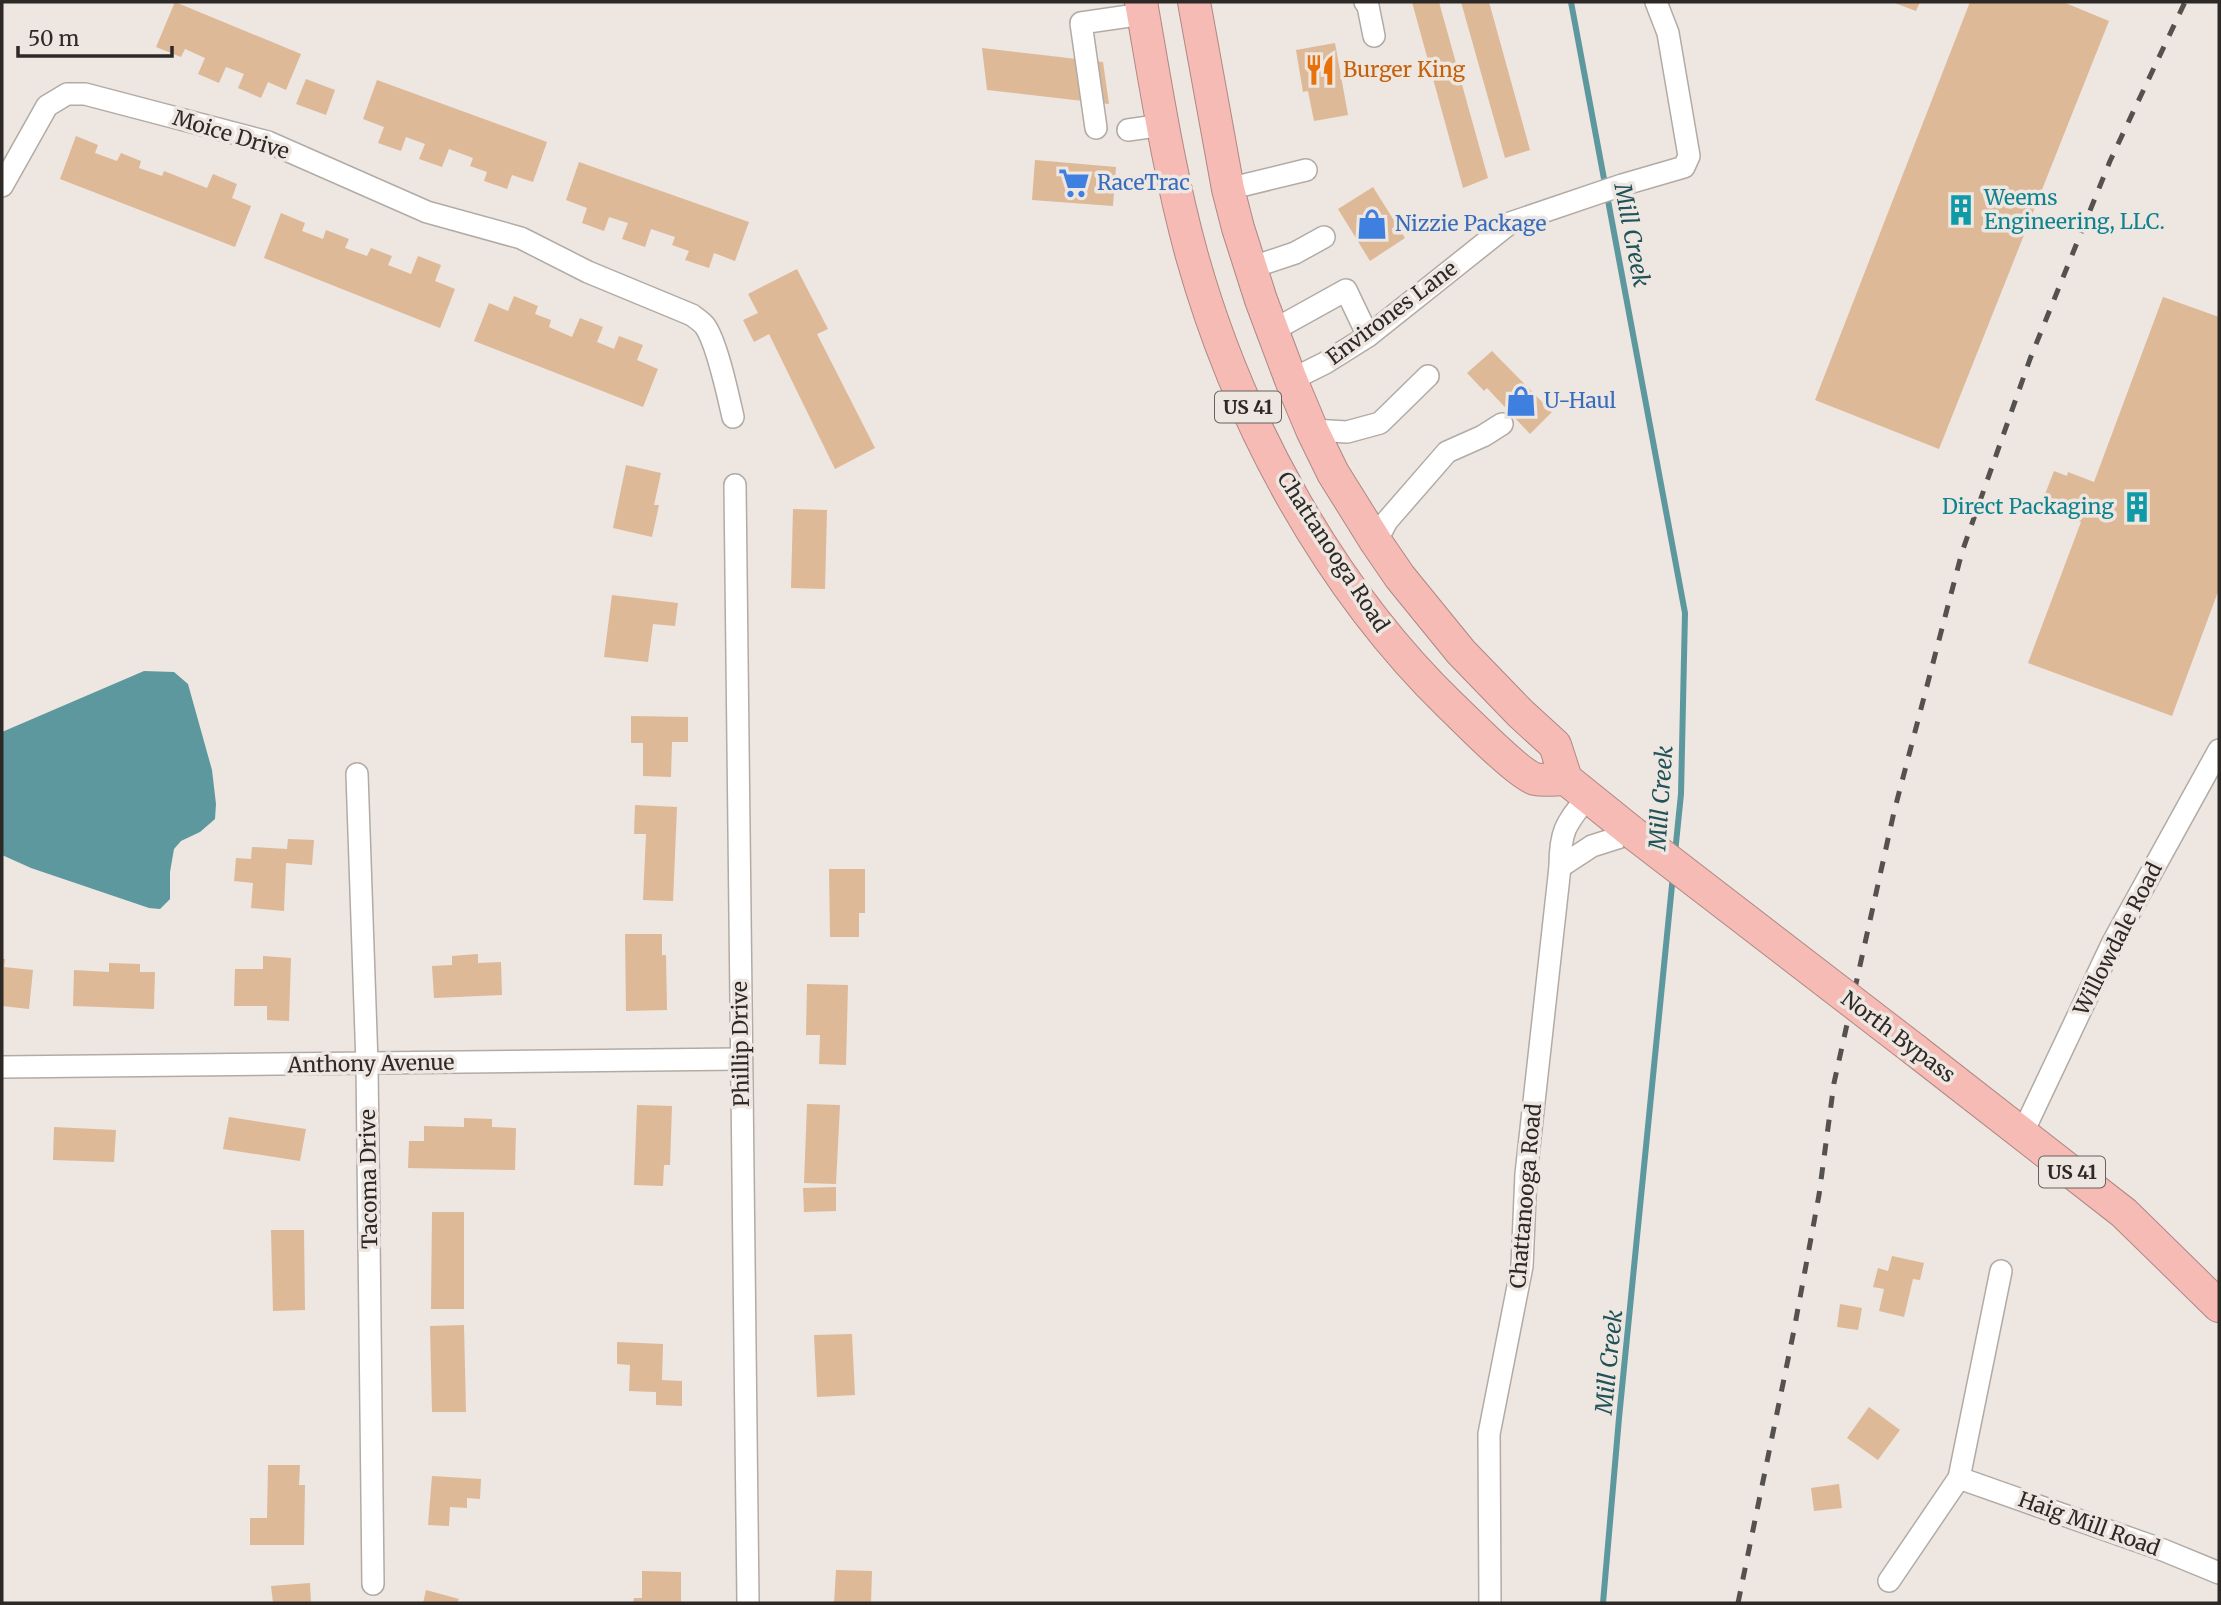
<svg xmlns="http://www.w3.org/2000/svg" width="2221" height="1605" viewBox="0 0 2221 1605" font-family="Merriweather,serif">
<rect width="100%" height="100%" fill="#eee6e0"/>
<polygon fill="#5d989f" points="144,671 174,672 188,684 212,770 216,804 215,819 200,832 181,841 174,849 170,872 170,899 160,909 149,908 31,868 2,855 2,732"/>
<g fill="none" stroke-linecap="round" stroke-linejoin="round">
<g stroke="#5d989f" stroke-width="6">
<polyline points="1571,2 1685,613 1681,794 1675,853"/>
<polyline points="1603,1603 1619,1418 1673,875"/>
</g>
</g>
<g fill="#ddb997">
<polygon points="175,2 301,54 286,90 268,82 261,98 238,88 244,74 226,67 219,83 198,74 205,58 185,49 181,57 156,47"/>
<polygon points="1412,2 1439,2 1488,178 1463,188"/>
<polygon points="1461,2 1489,2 1530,150 1505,158"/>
<polygon points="1892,2 1920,2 1916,11"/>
<polygon points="1970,2 2063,2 2109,21 1939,449 1815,400"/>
<polygon points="1335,43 1348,115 1314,121 1308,91 1303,92 1296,50"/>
<polygon points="982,48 1103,62 1109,104 987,90"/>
<polygon points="306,79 335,90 326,115 296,104"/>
<polygon points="377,80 547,142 533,182 512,175 507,189 484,181 487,172 470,166 473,158 449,149 442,167 419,159 425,144 406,137 401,151 378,143 384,127 363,119"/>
<polygon points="76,136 98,145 95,153 117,161 121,153 141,161 139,168 162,176 164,171 207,188 213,174 237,184 232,198 251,206 235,247 60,179"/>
<polygon points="1035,160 1116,167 1113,206 1032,200"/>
<polygon points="579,162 749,222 735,261 714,253 709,268 685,260 689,251 672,245 675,237 651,229 645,247 622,239 628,223 609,217 604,231 582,223 587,208 566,200"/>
<polygon points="1373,187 1405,238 1370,261 1338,209"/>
<polygon points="281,213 305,223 302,231 323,239 326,230 349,239 345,248 367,256 371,248 392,256 388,265 411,274 418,256 441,265 435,281 455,289 440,328 264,258"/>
<polygon points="797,269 828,329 817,334 875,448 835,469 769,334 754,342 743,320 758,313 748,294"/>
<polygon points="514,296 538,306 535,314 551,320 549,327 572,337 580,318 603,327 597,342 614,349 619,336 643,345 637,360 658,369 643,407 474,341 489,303 508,311"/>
<polygon points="2163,297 2219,317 2219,589 2172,716 2028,663 2081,522 2054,511 2057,503 2044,497 2054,471 2067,476 2068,472 2094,482"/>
<polygon points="1492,351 1552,412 1530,434 1487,388 1484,391 1467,373"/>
<polygon points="626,465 661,473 654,505 659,505 652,537 613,528"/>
<polygon points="793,509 827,510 825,589 791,588"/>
<polygon points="612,595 678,603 675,626 653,624 648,662 604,657"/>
<polygon points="631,716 688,717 688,742 672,742 671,777 643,776 643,743 631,743"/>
<polygon points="635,805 677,807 673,901 643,900 646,834 634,834"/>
<polygon points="288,839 314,840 312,865 286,863 284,911 251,908 253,883 234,881 236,858 251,859 252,847 287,849"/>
<polygon points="829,869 865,869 865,913 859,913 859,937 830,937"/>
<polygon points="625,934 662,934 662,955 666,955 667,1010 626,1011"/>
<polygon points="478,954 478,963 501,962 502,995 434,998 432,966 452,965 452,956"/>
<polygon points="263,956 291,958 289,1021 267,1020 267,1006 234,1006 235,969 263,969"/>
<polygon points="2,959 5,959 4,967 33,970 29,1009 2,1006"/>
<polygon points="109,963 140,964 140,972 155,972 154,1009 73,1006 74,970 109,972"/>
<polygon points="807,984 848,985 846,1065 819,1064 820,1035 806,1035"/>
<polygon points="807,1104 840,1105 836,1184 804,1183"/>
<polygon points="637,1105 672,1106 670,1165 664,1165 663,1186 634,1185"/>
<polygon points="229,1117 306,1129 300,1161 223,1149"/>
<polygon points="464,1118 492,1119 492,1127 516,1128 515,1170 408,1168 409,1141 424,1141 424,1126 464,1127"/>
<polygon points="54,1127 116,1130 114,1162 53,1160"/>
<polygon points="836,1187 836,1211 804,1212 803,1188"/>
<polygon points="432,1212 464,1212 464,1309 431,1309"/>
<polygon points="271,1230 304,1230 305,1310 273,1311"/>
<polygon points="1892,1256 1924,1263 1920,1280 1913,1279 1904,1317 1879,1311 1884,1289 1873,1287 1878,1268 1888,1271"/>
<polygon points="1840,1304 1862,1308 1858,1330 1837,1327"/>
<polygon points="464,1325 466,1412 432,1412 430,1326"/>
<polygon points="852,1334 855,1395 817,1397 814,1335"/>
<polygon points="617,1342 663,1344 662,1380 682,1381 682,1406 656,1405 656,1392 629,1391 630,1365 617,1364"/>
<polygon points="1869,1407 1900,1430 1878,1460 1847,1438"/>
<polygon points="268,1465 300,1465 299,1485 305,1485 304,1545 250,1545 250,1518 267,1518"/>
<polygon points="432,1476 481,1479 480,1499 467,1498 467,1508 450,1507 449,1526 428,1525"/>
<polygon points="1839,1484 1842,1508 1814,1511 1811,1488"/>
<polygon points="836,1570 872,1571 871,1603 834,1603"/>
<polygon points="642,1571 681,1572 681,1602 633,1603 634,1598 642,1598"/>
<polygon points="310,1583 311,1603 273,1603 271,1586"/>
<polygon points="426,1590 459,1599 457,1603 423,1603"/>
</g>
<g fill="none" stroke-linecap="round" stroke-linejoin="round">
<defs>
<g id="minor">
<polyline points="1365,2 1368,6 1374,36"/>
<polyline points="1096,128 1081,23 1143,14"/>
<polyline points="1128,130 1163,125"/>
<path d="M2,186L47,106L67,94H85L268,142L427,212L521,238L588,272L692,315C696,318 702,322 705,326C717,343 728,395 733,417"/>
<polyline points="1228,189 1306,170"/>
<polyline points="1250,268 1295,253 1324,237"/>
<polyline points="1272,331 1346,290 1368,336"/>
<polyline points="1291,380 1325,363 1368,336 1510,223 1622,185 1684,167 1689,156 1668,33 1656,2"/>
<polyline points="1312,430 1347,432 1380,423 1428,376"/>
<polyline points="735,485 748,1603"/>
<polyline points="1376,542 1387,521 1447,452 1483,436 1502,424"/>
<polyline points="357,774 367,1064 373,1584"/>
<polyline points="1560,867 1592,846 1633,833"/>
<polyline points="2,1067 741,1059"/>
<polyline points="2023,1132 2113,942 2219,750"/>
<polyline points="1959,1478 2163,1550 2219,1573"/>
<polyline points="1889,1581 1959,1478 2001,1271"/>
<path d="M1490,1603L1489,1434L1522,1266L1526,1174L1560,867C1560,830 1566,824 1588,796"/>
</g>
<g id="highway">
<path d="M1141,2C1156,87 1169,173 1192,256C1238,420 1328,587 1451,706C1466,720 1518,774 1535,779C1544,781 1557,779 1566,779"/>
<polyline points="1194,2 1228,189 1238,228 1261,300 1291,380 1312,430 1333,473 1376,542 1400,577 1461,652 1520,713 1555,745 1566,779"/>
<polyline points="1566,779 1633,833"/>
<polyline points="1915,1050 2124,1213 2219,1306"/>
</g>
</defs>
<use href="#minor" stroke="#b2aba5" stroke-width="24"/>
<use href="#highway" stroke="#af8883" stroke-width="34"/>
<use href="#minor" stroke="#fff" stroke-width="21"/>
<use href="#highway" stroke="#f6bbb4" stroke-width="32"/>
<polyline stroke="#55514e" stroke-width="5" stroke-dasharray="12 12" stroke-linecap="butt" points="1738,1603 1794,1330 1819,1195 1834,1083 1894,812 1962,552 2030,359 2110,161 2185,2"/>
<defs>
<polyline id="highway-bridge" points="1633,833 1915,1050"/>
</defs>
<use href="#highway-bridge" stroke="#af8883" stroke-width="34" stroke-linecap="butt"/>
<use href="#highway-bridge" stroke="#f6bbb4" stroke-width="32"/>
</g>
<defs>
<symbol id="restaurant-bare" viewBox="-9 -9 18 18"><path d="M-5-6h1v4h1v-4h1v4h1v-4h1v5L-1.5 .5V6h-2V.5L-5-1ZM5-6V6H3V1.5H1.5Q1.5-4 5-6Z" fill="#e8710a" stroke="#eee6e0" stroke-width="2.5" paint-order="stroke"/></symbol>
<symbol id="supermarket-bare" viewBox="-9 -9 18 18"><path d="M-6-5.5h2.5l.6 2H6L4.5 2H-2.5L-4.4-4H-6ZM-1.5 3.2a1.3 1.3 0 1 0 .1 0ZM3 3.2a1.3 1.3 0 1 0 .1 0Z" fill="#3f7fe0" stroke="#eee6e0" stroke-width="2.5" paint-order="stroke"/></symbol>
<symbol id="building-bare" viewBox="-9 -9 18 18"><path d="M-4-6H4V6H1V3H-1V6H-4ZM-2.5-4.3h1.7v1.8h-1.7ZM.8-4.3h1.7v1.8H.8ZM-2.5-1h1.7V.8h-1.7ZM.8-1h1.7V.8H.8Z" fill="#0f9aa8" stroke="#eee6e0" stroke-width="2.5" paint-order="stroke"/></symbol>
<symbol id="shop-bare" viewBox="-9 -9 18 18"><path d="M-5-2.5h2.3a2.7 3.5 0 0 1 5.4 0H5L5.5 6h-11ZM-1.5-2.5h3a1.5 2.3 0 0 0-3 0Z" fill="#3f7fe0" stroke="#eee6e0" stroke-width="2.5" paint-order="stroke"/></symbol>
</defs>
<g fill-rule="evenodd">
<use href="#restaurant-bare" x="1298" y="48" width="44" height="44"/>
<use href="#supermarket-bare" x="1052" y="161" width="44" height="44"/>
<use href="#building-bare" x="1939" y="188" width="44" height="44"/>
<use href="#shop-bare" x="1350" y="202" width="44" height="44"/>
<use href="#shop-bare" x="1499" y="379" width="44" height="44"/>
<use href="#building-bare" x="2115" y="485" width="44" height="44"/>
</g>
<g text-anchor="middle" stroke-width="7" stroke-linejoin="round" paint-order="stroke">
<g fill="#eee6e0" stroke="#66625e" stroke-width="2">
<rect x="1215" y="391.5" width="66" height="31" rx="5"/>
<rect x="2039" y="1156.5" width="66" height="31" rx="5"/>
</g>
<g font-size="19" font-weight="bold" fill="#2c2927">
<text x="1248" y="414">US 41</text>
<text x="2072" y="1179">US 41</text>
</g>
<g font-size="21" fill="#c56008" stroke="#eee6e0" text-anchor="start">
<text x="1343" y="77">Burger King</text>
</g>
<g font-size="21" fill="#2c2927" stroke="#eee6e0">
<text transform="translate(231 135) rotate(17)" y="7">Moice Drive</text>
<text transform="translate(1392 313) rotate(-37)" y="7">Environes Lane</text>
<text transform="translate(1333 552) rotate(57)" y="7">Chattanooga Road</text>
<text transform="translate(2118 939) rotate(-63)" y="7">Willowdale Road</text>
<text transform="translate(1898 1037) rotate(37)" y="7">North Bypass</text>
<text transform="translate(741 1044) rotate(-91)" y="7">Phillip Drive</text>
<text transform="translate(371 1064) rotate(-1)" y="7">Anthony Avenue</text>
<text transform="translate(369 1179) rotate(-91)" y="7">Tacoma Drive</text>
<text transform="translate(1526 1196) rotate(-85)" y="7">Chattanooga Road</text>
<text transform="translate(2089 1524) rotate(20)" y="7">Haig Mill Road</text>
</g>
<g font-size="21" fill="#366cbe" stroke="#eee6e0" text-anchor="start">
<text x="1097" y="190">RaceTrac</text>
<text x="1395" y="231">Nizzie Package</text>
<text x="1544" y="408">U-Haul</text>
</g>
<g font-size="21" fill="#0d838f" stroke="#eee6e0" text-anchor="start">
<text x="1984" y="205">Weems<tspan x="1984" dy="24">Engineering, LLC.</tspan></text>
<text x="2114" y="514" text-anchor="end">Direct Packaging</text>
</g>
<g font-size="23" font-style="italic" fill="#1f5359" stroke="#eee6e0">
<text transform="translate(1632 235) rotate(79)" y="8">Mill Creek</text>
<text transform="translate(1661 798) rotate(-86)" y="8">Mill Creek</text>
<text transform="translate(1609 1362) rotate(-84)" y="8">Mill Creek</text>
</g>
</g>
<rect width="2221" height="1605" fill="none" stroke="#2c2927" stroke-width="7"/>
<path d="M18 46v10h154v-10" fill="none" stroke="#2c2927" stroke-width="3.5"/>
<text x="28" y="46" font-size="21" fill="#2c2927" stroke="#eee6e0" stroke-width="5" paint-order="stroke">50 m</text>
</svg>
